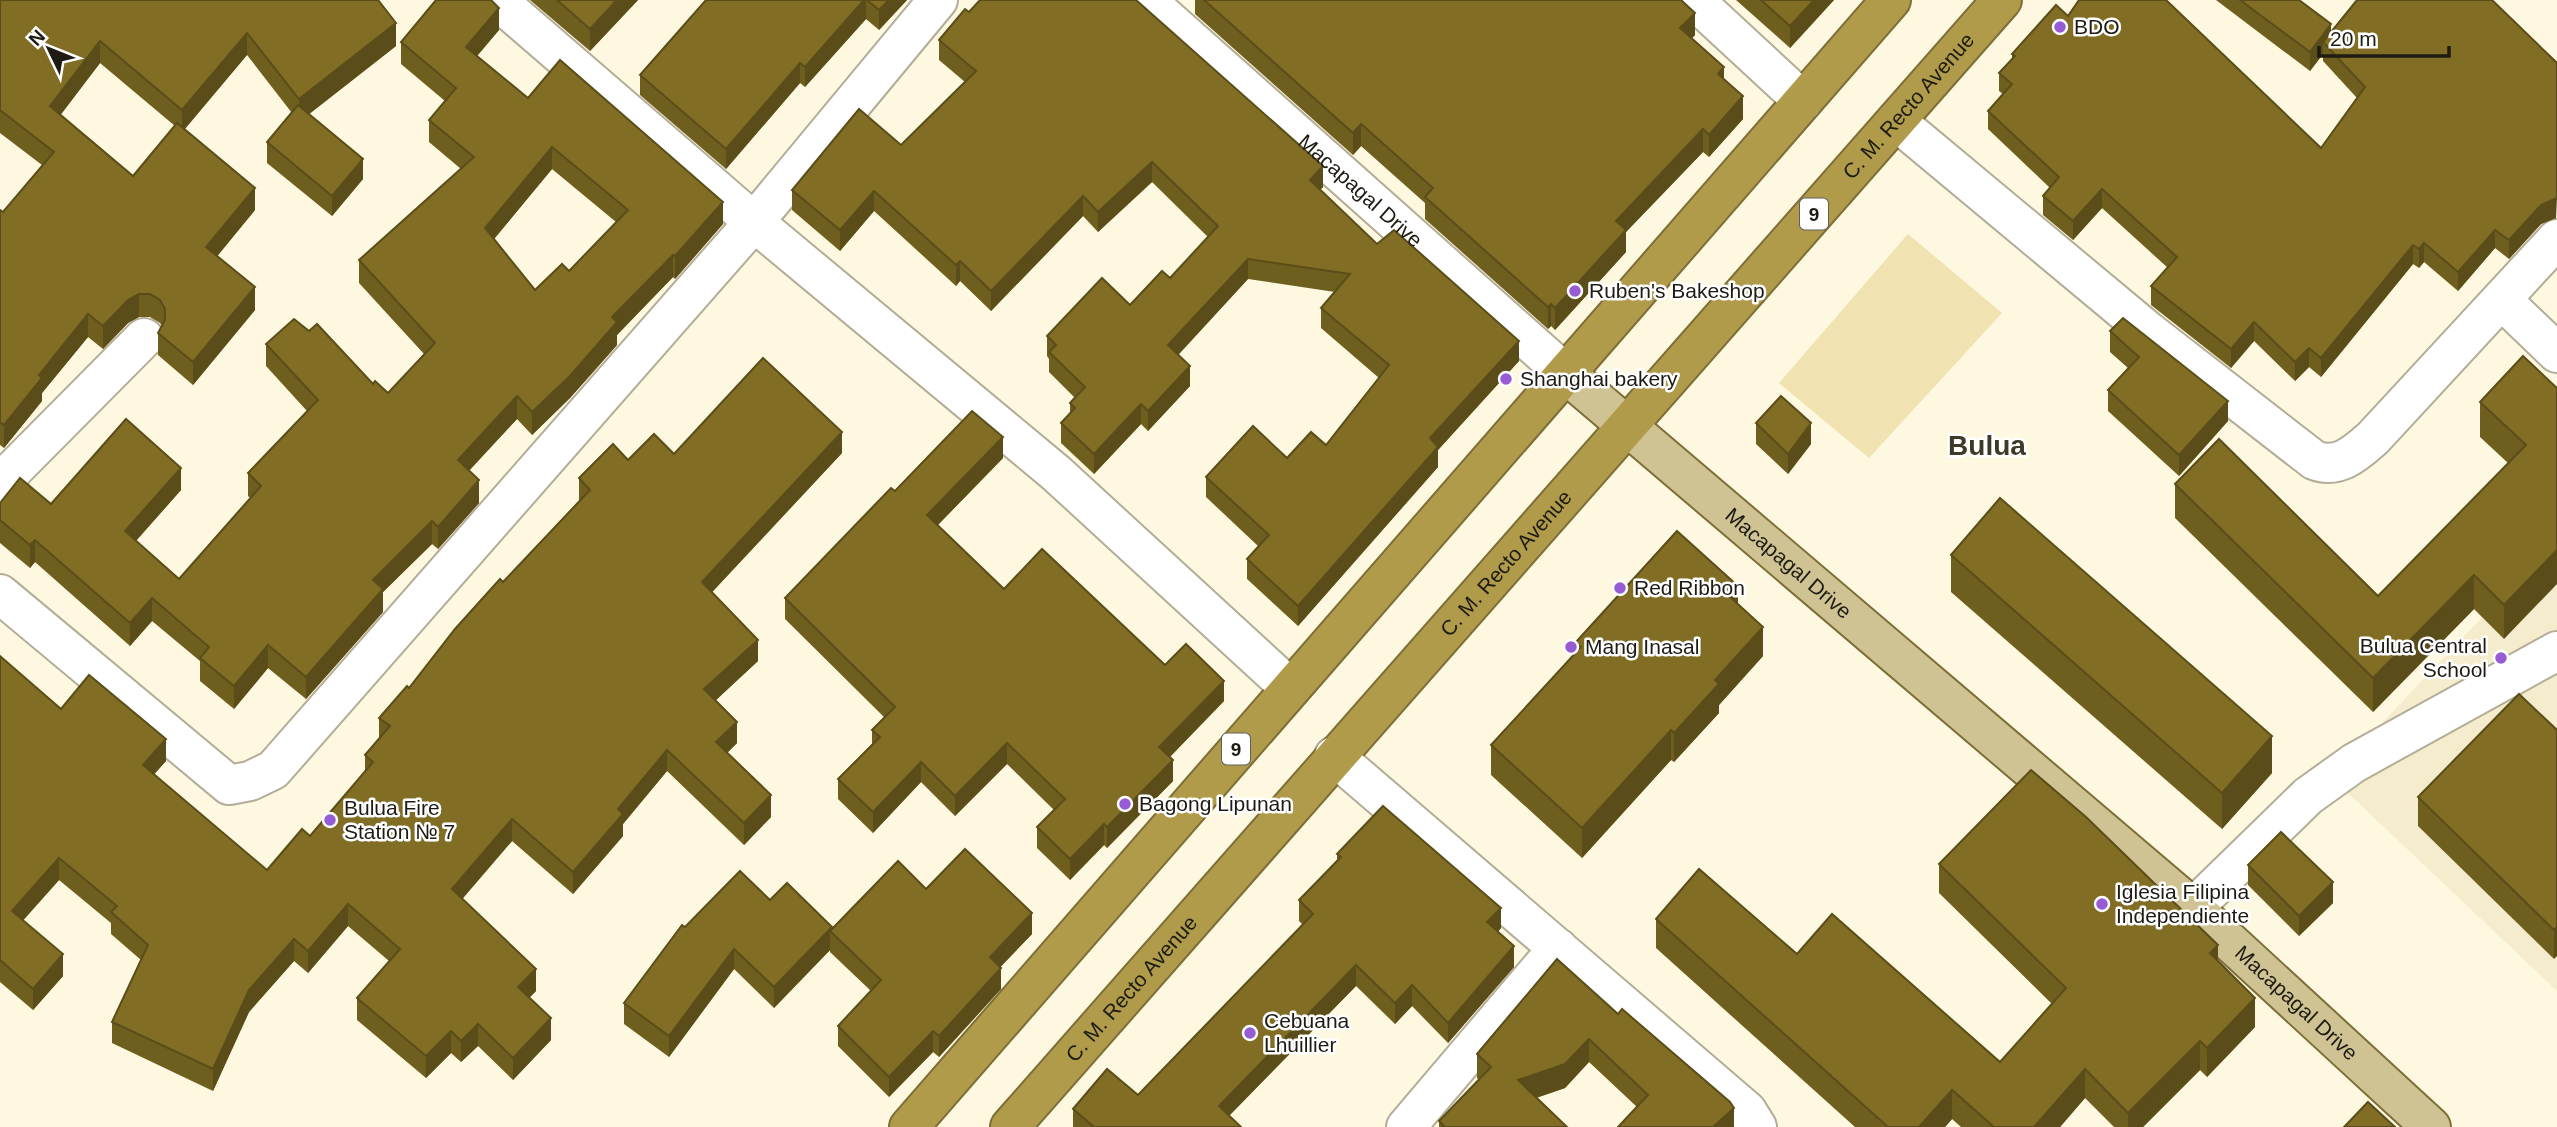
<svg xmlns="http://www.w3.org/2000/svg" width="2557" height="1127" viewBox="0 0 2557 1127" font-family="Helvetica,sans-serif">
<rect width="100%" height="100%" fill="#fef8e0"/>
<polygon fill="#f5eccd" points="2557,538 2557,991 2331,777"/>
<polygon fill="#f0e2b1" points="1908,234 2002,313 1869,458 1779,383"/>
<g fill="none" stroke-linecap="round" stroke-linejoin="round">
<defs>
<g id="minor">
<polyline points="497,0 754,222 1056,473 1289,687"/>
<path id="s1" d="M1146,0L1566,374"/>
<polyline points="1694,0 1803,101"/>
<path d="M1896,121L2148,331L2314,460C2338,470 2356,453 2373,438L2557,239"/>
<polyline points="2503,301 2557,353"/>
<polyline points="0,483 144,338"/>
<polyline points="0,594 229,785 250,781 273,770 754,222 938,0"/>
<polyline points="1334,756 1747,1111 1757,1127"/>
<polyline points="2193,908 2308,796 2354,763 2557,651"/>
<polyline points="1406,1127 1558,948"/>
</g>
<g id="major">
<path id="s2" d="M1566,374L2193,908L2431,1127"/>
</g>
<g id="highway">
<polyline points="909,1127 1891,0"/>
<path id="s3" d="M1010,1127L2002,0"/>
</g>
</defs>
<use href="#minor" stroke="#b3ad97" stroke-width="42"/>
<use href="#major" stroke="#7d6e37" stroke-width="42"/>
<use href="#highway" stroke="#7d6e37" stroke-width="42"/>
<use href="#minor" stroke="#fff" stroke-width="38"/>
<use href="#major" stroke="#d0c393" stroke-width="38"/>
<use href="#highway" stroke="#b09b4b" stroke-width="38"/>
</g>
<g fill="#6f5f1f" fill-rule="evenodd">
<path d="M0,0L396,46L309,114L363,179L332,216L267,163V142L292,113L247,55L185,129L255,210L217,256L255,310L193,385L158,355V333L162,326L160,323L150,317H139L128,323L103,349L88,337L42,393V401L4,448L0,445V210L3,212L42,165L0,133ZM100,63L175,126L133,176L60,115Z"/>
<polygon points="530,0 638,0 590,51"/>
<polygon points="706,0 907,0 879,30 866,19 805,87 800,83 726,169 640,95 640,75"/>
<polygon points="1195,0 1681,0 1695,35 1692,38 1724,80 1743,119 1709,157 1703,152 1626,232 1626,252 1555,330 1551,326 1548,329 1425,219 1425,203 1361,146 1353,155 1195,14"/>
<polygon points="1736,0 1834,0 1790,48"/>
<polygon points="2216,0 2299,0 2331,32 2556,218 2541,224 2509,259 2495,248 2458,291 2424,262 2419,268 2413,264 2321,377 2309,367 2295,381 2254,341 2231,368 2151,305 2151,286 2168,268 2102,208 2073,240 2043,215 2043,196 2050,188 1988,129 1988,111 2003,94 1999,91 1999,73 2012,59 2012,54 2068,16 2321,148 2357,98 2323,61 2323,54 2310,71"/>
<polygon points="969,12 1323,187 1320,190 1377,244 1519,361 1438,450 1438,467 1298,626 1247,579 1247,559 1258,546 1206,497 1206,477 1287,458 1326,445 1379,378 1321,328 1321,308 1335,292 1248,279 1178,355 1190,386 1148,431 1141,424 1094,474 1061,443 1061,423 1070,413 1070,403 1075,398 1049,372 1049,359 1047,356 1047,336 1130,305 1170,278 1208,237 1152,182 1098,232 1083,216 991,311 960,281 956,286 874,211 840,251 792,210 792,190 901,145 965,82 939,60 939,40"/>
<path d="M499,30L477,56L528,98L723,224L675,279L673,277L617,335V345L570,398L532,435L517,419L469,471L479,503L438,549L432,544L383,592V612L306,699L268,668L234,709L200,681V661L152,621L130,646L35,562L30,568L0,543V503L51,504L181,490L136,541L179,579L250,498L248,496V473L307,411L266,366V344L373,384L388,393L424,354L359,283V260L461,169L429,142V120L445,101L401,64V42ZM552,169L616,222L569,271L535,290L494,239Z"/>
<polygon points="2110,331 2228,421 2179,476 2108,411 2108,390 2128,368 2110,352"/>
<polygon points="2557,388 2504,639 2474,609 2373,712 2175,518 2175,484 2378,596 2508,463 2480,437 2480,402"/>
<polygon points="1756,423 1811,444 1788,474 1756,444"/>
<polygon points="842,453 712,592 758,661 715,701 737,743 727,753 771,817 744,845 667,771 623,824 623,836 573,894 512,841 462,899 536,991 529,998 551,1040 513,1080 478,1046 461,1062 451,1053 426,1078 357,1020 357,998 389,961 348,926 308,973 294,961 249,1012 213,1091 112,1043 112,1022 141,960 111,934 111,923 59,880 23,920 63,976 33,1010 0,982 0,656 61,709 166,761 154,774 267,870 310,836 365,771 365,755 379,738 379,718 409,688 503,582 579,501 579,478 628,460 674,454"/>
<polygon points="1003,458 938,525 1004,589 1165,665 1224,701 1170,757 1173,781 1107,848 1104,845 1070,880 1037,848 1037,827 1054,810 1007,764 955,816 921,782 873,833 838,799 838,779 872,744 872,730 884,717 785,619 785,598 895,491"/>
<polygon points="1951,555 2272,773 2222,829 1951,592"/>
<polygon points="1738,604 1763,656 1719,705 1719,713 1674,762 1671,760 1582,858 1491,775 1491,745 1575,653 1575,643"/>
<polygon points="2557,730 2554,959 2418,826 2418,797"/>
<polygon points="1337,854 1501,928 1498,932 1514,967 1448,1043 1412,1006 1395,1024 1356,986 1229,1116 1241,1127 1073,1127 1073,1109 1138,1095 1303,925 1299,921 1299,900 1337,860"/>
<polygon points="1939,864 2218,961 2255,1027 2207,1077 2200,1070 2143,1127 2114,1127 2085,1098 2060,1127 1961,1127 1952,1119 1945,1127 1855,1127 1656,948 1656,919 1797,954 2000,1062 2052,1004 1939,893"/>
<polygon points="2248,865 2333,903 2299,936 2248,885"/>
<polygon points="926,889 1032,934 1000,967 1001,989 939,1057 933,1052 889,1097 838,1046 838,1026 871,991 830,952 830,950 774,1008 734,969 669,1057 624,1024 624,1003 685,927 770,900 832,929"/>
<polygon points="1557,959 1734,1127 1637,1107 1589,1062 1565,1088 1536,1098 1567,1127 1439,1127 1439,1121 1479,1080 1477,1078 1477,1054"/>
</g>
<g fill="#5a4d19">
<polygon points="617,0 638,0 590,51 590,29"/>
<polygon points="864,0 866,0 866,19 805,87 805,67"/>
<polygon points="889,0 907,0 879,30 879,10"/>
<polygon points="1814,0 1834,0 1790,48 1790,26"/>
<polygon points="499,8 499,30 466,69 466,47"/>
<polygon points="1695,13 1695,35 1680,50 1680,28"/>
<polygon points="396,23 396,46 299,122 299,99"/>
<polygon points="2331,24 2331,43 2323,42 2323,54 2310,71 2310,52"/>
<polygon points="247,33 247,55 182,132 182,110"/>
<polygon points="100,41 100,63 50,129 50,106"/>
<polygon points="800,63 800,83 726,169 726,149"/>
<polygon points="1724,67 1724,89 1718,74"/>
<polygon points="1743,96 1743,119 1709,157 1709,135"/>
<polygon points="1361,124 1361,146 1353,155 1353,133"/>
<polygon points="1703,129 1703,152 1626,232 1626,252 1555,330 1555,308 1616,221"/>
<polygon points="552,147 552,169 485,250 485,228"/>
<polygon points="363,159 363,179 332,216 332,196"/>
<polygon points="1152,162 1152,182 1098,232 1098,212"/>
<polygon points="1323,166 1323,187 1310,200 1310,180"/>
<polygon points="255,188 255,210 206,270 206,247"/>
<polygon points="2102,189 2102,208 2073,240 2073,221"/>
<polygon points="874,191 874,211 840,251 840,230"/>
<polygon points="1083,196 1083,216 991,311 991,291"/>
<polygon points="2557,198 2556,218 2541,224 2509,259 2509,240 2541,205"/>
<polygon points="723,202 723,224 675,279 675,256"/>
<polygon points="2495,230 2495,248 2458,291 2458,272"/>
<polygon points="2424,243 2424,262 2419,268 2419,249"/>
<polygon points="2413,245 2413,264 2321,377 2321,358"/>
<polygon points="673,255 673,277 617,335 617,345 570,398 532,435 532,412 612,317"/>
<polygon points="1248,259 1248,279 1168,366 1168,345"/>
<polygon points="960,261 960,281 956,286 956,265"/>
<polygon points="255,287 255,310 193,385 193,362"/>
<polygon points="139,294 139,317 128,323 103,349 103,326 128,300"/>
<polygon points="1551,304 1551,326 1548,329 1548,307"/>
<polygon points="88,314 88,337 42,393 42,401 4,448 4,425 39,375"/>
<polygon points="2254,322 2254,341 2231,368 2231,349"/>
<polygon points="1519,341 1519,361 1438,450 1438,467 1298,626 1298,606 1430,438"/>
<polygon points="2309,348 2309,367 2295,381 2295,362"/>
<polygon points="1190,366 1190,386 1148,431 1148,411"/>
<polygon points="517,396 517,419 458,482 458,460"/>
<polygon points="2228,401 2228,421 2179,476 2179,455"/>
<polygon points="1141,404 1141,424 1094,474 1094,454"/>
<polygon points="1811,423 1811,444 1788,474 1788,454"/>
<polygon points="842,432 842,453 702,603 702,582"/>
<polygon points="1003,437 1003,458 927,536 927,515"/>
<polygon points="181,468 181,490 125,553 125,531"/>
<polygon points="479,480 479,503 438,549 438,527"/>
<polygon points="432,521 432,544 383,592 383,612 306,699 306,677 373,580"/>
<polygon points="35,540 35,562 30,568 30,545"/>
<polygon points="2557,550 2557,584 2504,639 2504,605"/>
<polygon points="2474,575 2474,609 2373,712 2373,678"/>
<polygon points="1738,586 1738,616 1729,596"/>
<polygon points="152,598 152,621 130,646 130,623"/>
<polygon points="1763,627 1763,656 1719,705 1719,713 1674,762 1674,733 1715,680"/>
<polygon points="758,640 758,661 704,711 704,689"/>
<polygon points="268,645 268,668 234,709 234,686"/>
<polygon points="1224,681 1224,701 1159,768 1159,747"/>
<polygon points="737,722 737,743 716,764 716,742"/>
<polygon points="1671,730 1671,760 1582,858 1582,828"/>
<polygon points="2272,736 2272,773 2222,829 2222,793"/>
<polygon points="166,739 166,761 143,787 143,765"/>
<polygon points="1007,743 1007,764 955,816 955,796"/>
<polygon points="667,750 667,771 623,824 623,836 573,894 573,872 618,809"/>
<polygon points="1173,760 1173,781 1107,848 1107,827"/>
<polygon points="921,762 921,782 873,833 873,812"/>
<polygon points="771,795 771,817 744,845 744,823"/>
<polygon points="512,819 512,841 452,911 452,889"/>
<polygon points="1104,824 1104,845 1070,880 1070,859"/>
<polygon points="59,858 59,880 12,933 12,911"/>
<polygon points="2333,882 2333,903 2299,936 2299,916"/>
<polygon points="348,904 348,926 308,973 308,951"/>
<polygon points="1501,908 1501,928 1487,943 1487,922"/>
<polygon points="1032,913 1032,934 990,978 990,957"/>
<polygon points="832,927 832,934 830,931 830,950 774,1008 774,987"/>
<polygon points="2557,927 2557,956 2554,959 2554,930"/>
<polygon points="294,939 294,961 249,1012 213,1091 213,1069 249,990"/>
<polygon points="2218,945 2218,974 2210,953"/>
<polygon points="1514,946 1514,967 1448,1043 1448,1023"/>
<polygon points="734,949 734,969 669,1057 669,1036"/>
<polygon points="63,954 63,976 33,1010 33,989"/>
<polygon points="1356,965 1356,986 1219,1126 1219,1106"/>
<polygon points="1001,968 1001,989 939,1057 939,1036"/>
<polygon points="536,969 536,991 518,1009 518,987"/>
<polygon points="1412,985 1412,1006 1395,1024 1395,1003"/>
<polygon points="2255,998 2255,1027 2207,1077 2207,1048"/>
<polygon points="551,1018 551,1040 513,1080 513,1058"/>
<polygon points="478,1024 478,1046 461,1062 461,1041"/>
<polygon points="451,1031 451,1053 426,1078 426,1056"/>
<polygon points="933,1031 933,1052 889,1097 889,1077"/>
<polygon points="1589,1039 1589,1062 1565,1088 1518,1104 1518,1080"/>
<polygon points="2200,1041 2200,1070 2143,1127 2128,1127 2128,1113"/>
<polygon points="2085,1069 2085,1098 2060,1127 2034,1127"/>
<polygon points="1952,1090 1952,1119 1945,1127 1919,1127"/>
<polygon points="1734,1108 1734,1127 1713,1127"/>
</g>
<g fill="#816e24" stroke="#5a4d19" stroke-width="2" fill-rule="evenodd">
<polygon points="0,0 378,0 396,23 299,99 247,33 182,110 100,41 50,106 133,176 177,123 255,188 206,247 255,287 193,362 158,333 165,320 165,309 160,300 150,294 139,294 128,300 103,326 88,314 39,375 42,378 4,425 0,422 0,210 3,212 54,152 0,110"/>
<path d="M436,0H491L499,8L466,47L528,98L560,60L723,202L675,256L673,255L612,317L617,322L570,376L532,412L517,396L458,460L479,480L438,527L432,521L373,580L383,589L306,677L268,645L234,686L200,658L209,647L152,598L130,623L35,540L30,545L0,520V503L20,478L51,504L126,419L181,468L125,531L179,579L261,486L248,473L318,400L266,344L294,319L309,331L317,324L373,384L375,381L388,393L435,343L359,260L474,157L429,120L456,88L401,42ZM552,147L628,210L569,271L562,264L535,290L485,228Z"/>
<polygon points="557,0 617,0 590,29"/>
<polygon points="706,0 864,0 805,67 800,63 726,149 640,75"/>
<polygon points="867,0 889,0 879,10"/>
<polygon points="980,0 1136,0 1323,166 1310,180 1377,244 1394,230 1519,341 1430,438 1438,447 1298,606 1247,559 1269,535 1206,477 1253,426 1287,458 1311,432 1326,445 1389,365 1321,308 1350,274 1248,259 1168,345 1190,366 1148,411 1141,404 1094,454 1061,423 1075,408 1070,403 1085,387 1049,352 1056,345 1047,336 1102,278 1130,305 1162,271 1170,278 1218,226 1152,162 1098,212 1083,196 991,291 960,261 956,265 874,191 840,230 792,190 859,109 901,145 976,71 939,40 965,9 969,12"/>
<polygon points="1204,0 1681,0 1695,13 1680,28 1724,67 1718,74 1743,96 1709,135 1703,129 1616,221 1626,230 1555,308 1551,304 1548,307 1425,197 1433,188 1361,124 1353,133"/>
<polygon points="1761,0 1814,0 1790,26"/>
<polygon points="2079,0 2166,0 2321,148 2365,87 2323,42 2357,0 2492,0 2557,63 2557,198 2541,205 2509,240 2495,230 2458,272 2424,243 2419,249 2413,245 2321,358 2309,348 2295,362 2254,322 2231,349 2151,286 2177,257 2102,189 2073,221 2043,196 2059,177 1988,111 2012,84 1999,73 2015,56 2012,54 2056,5 2068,16"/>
<polygon points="2240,0 2299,0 2331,24 2310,52"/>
<polygon points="298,105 363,159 332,196 267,142"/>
<polygon points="2123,318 2228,401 2179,455 2108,390 2139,357 2110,331"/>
<polygon points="2523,356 2557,388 2557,550 2504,605 2474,575 2373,678 2175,484 2219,439 2378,596 2526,445 2480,402"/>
<polygon points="763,358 842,432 702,582 758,640 704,689 737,722 716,742 771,795 744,823 667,750 618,809 623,814 573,872 512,819 452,889 536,969 518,987 551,1018 513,1058 478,1024 461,1041 451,1031 426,1056 357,998 400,949 348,904 308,951 294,939 249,990 213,1069 112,1022 148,945 111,912 117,906 59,858 12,911 63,954 33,989 0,960 0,656 61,709 89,675 166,739 143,765 267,870 302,829 310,836 373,762 365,755 390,726 379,718 407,686 409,688 455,629 500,579 503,582 590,490 579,478 613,444 628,460 654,434 674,454"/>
<polygon points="1781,396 1811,423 1788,454 1756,423"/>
<polygon points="972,411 1003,437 927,515 1004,589 1042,549 1165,665 1186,644 1224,681 1159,747 1173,760 1107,827 1104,824 1070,859 1037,827 1065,799 1007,743 955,796 921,762 873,812 838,779 880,737 872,730 895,707 785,598 891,488 895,491"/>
<polygon points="2000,498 2272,736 2222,793 1951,555"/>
<polygon points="1677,531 1738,586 1729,596 1763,627 1715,680 1719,684 1674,733 1671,730 1582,828 1491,745 1581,647 1575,643"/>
<polygon points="2519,694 2557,730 2557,927 2554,930 2418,797"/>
<polygon points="2031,770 2086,817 2218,945 2210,953 2255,998 2207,1048 2200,1041 2128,1113 2085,1069 2034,1127 1994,1127 1952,1090 1919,1127 1888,1127 1656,919 1699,869 1797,954 1832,914 2000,1062 2066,988 1939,864"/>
<polygon points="1383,806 1501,908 1487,922 1514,946 1448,1023 1412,985 1395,1003 1356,965 1219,1106 1241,1127 1094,1127 1073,1109 1107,1069 1138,1095 1313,914 1299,900 1341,857 1337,854"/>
<polygon points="2281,832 2333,882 2299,916 2248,865"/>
<polygon points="965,849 1032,913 990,957 1001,968 939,1036 933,1031 889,1077 838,1026 881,980 830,931 898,861 926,889"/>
<polygon points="740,871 770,900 787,883 832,927 774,987 734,949 669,1036 624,1003 682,925 685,927"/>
<polygon points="1557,959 1618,1014 1622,1009 1730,1102 1734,1108 1713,1127 1618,1127 1648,1095 1589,1039 1565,1064 1518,1080 1567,1127 1445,1127 1439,1121 1491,1067 1477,1054"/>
<polygon points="2368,1102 2395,1127 2344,1127"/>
</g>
<g fill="#975cd3" stroke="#fff" stroke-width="2.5">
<circle cx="2060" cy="27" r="7"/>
<circle cx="1575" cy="291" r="7"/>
<circle cx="1506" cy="379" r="7"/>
<circle cx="1620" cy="588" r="7"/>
<circle cx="1571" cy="647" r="7"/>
<circle cx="2501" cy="658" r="7"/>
<circle cx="1125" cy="804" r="7"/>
<circle cx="330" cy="820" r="7"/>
<circle cx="2102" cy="904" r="7"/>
<circle cx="1250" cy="1033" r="7"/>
</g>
<g text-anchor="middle" stroke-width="5" stroke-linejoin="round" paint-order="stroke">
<g fill="#fff" stroke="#625f5a" stroke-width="2">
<rect x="1800" y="198.5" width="28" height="31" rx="5"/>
<rect x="1222" y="733.5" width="28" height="31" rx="5"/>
</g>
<g font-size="19" font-weight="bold" fill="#1e1b13">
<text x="1814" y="221">9</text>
<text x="1236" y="756">9</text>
</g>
<g font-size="21" fill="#1e1b13" stroke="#fff" text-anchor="start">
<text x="2074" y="34">BDO</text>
<text x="1589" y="298">Ruben's Bakeshop</text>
<text x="1520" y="386">Shanghai bakery</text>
<text x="1634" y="595">Red Ribbon</text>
<text x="2487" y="653" text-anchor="end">Bulua Central<tspan x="2487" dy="24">School</tspan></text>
<text x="1585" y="654">Mang Inasal</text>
<text x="1139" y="811">Bagong Lipunan</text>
<text x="344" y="815">Bulua Fire<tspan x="344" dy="24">Station № 7</tspan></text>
<text x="2116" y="899">Iglesia Filipina<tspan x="2116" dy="24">Independiente</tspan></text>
<text x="1264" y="1028">Cebuana<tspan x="1264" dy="24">Lhuillier</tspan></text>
</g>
<g font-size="21" fill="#1e1b13" stroke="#fff">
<text dy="7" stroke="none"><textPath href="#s3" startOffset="1360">C. M. Recto Avenue</textPath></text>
<text dy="7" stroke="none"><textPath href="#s1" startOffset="287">Macapagal Drive</textPath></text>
<text dy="7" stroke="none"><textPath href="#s3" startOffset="751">C. M. Recto Avenue</textPath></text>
<text dy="7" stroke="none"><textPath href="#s2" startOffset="292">Macapagal Drive</textPath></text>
<text dy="7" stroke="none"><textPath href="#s3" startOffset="184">C. M. Recto Avenue</textPath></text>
<text dy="7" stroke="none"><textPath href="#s2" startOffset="964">Macapagal Drive</textPath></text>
</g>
<g font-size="28" font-weight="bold" fill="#3f3a27" stroke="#fff">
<text x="1987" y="455">Bulua</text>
</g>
</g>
<g transform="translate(49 49) rotate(313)" stroke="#ffffff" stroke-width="5" paint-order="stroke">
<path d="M0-5L12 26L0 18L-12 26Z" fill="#1e1b13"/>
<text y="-10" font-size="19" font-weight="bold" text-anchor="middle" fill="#1e1b13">N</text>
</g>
<path d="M2319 46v10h130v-10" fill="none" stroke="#1e1b13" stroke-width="3.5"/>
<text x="2330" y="46" font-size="21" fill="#1e1b13" stroke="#ffffff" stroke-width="5" paint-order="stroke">20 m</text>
</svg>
